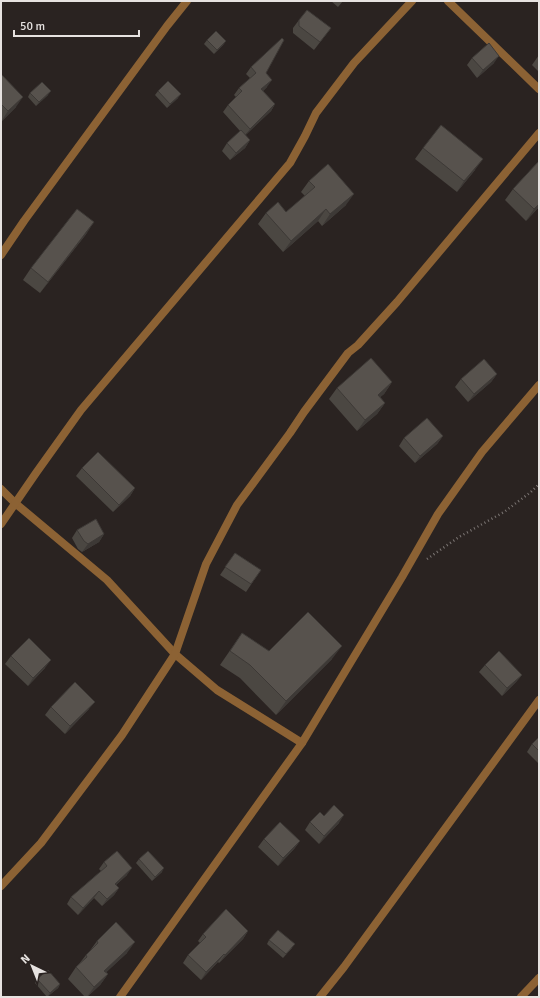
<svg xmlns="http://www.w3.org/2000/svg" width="540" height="998" viewBox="0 0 540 998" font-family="Signika,sans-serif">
<rect width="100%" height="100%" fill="#2a2321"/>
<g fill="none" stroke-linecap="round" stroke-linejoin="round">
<polyline stroke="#7c7674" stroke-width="2.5" stroke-dasharray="1 3" stroke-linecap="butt" points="427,559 459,537 504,512 531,492 539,484"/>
<g stroke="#8c6234" stroke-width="8">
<polyline points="448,1 539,89"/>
<polyline points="1,255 24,221 167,26 187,1"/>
<polyline points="1,489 15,503 107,580 175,654 217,690 302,743 120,997"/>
<polyline points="1,524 36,473 81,410 290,163 305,136 316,113 354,63 412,1"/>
<polyline points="302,743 402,577 438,514 482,452 539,385"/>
<polyline points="1,886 41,843 122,735 175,654 206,564 237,505 290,433 304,412 348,353 358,345 397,302 539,133"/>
<polyline points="320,997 344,967 539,700"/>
<polyline points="521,997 539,978"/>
</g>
</g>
<g fill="#4b4742">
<polygon points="331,1 343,1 338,7"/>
<polygon points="299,20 331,28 314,50 293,33 293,28"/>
<polygon points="207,40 226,41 223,45 214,54 204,44"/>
<polygon points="539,55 539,72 532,65"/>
<polygon points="472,58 494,63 477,78 467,65"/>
<polygon points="251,67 266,73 267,87 263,91 275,104 271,111 245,135 250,140 245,148 230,160 222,151 227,143 240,131 223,112 228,105 236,97 234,95 239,88 250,78 246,74"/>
<polygon points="1,74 16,107 1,122"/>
<polygon points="158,91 178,98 167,108 155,95"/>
<polygon points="30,93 48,95 36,106 28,97"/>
<polygon points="423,148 475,170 457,192 415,159"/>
<polygon points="539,161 539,207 526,221 505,200 513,189"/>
<polygon points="309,181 346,205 322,226 318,221 283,252 258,224 266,213 286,212 305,196 301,192"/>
<polygon points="87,233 40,293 23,280 31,268"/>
<polygon points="497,374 491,382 468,402 455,387 461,379"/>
<polygon points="392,382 384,394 380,397 385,403 377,414 357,431 329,399 337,388"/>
<polygon points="443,436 437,444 415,463 399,446 404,438"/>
<polygon points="82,468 135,488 130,496 113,512 76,476"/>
<polygon points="77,530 104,534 99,542 82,552 78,549 72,538"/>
<polygon points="235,553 261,570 246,592 220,575"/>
<polygon points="242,633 269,651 332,659 276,715 240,678 220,665"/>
<polygon points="11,656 45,668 28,686 5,664"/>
<polygon points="485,665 522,675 516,682 502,696 479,672"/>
<polygon points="51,707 89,709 65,734 45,715"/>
<polygon points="539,737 539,764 527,752 532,744"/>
<polygon points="324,816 339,823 319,844 305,830 310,822"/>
<polygon points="264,839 300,841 294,849 278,866 258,847"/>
<polygon points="139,859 162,872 152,881 136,863"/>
<polygon points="104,862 127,875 116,885 119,888 114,895 102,906 94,898 78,915 67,904 71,897 101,871 99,869"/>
<polygon points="248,931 243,939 219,963 218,962 201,980 183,963 188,955 200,943 198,941 203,934"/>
<polygon points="269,940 292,948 283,958 267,944"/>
<polygon points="97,941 127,953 106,972 108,974 100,985 87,997 85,997 68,979 76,967 79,964 86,955 89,952"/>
<polygon points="37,979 60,984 58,988 47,997 35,983"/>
</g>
<g fill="#3d3936">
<polygon points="226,41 223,45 214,54 217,50"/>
<polygon points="499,56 494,63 477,78 483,70"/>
<polygon points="272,80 267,87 257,96 261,89"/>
<polygon points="51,91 48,95 36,106 39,102"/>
<polygon points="181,94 178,98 167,108 170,104"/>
<polygon points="23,97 16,107 1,122 8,111"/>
<polygon points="275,104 271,111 245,136 250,129"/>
<polygon points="250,140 245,148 230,160 236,153"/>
<polygon points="483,159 475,170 457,192 464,181"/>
<polygon points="354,194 346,205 322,226 330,214"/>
<polygon points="539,204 539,207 526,221 534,209"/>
<polygon points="326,209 318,221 283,252 291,241"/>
<polygon points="94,222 87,233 40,293 48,282"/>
<polygon points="497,374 491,382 468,402 474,394"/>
<polygon points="392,382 384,394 370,406 378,395"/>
<polygon points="385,403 377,414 357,431 365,420"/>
<polygon points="443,436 437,444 415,463 420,456"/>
<polygon points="135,488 130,496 113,512 119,505"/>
<polygon points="104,534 99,542 82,552 88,544"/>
<polygon points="342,646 332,659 276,715 286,701"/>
<polygon points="51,660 45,668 28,686 33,678"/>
<polygon points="522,675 516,682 502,696 507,688"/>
<polygon points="95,702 89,709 65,734 70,726"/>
<polygon points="344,815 339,823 319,844 324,836"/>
<polygon points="300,841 294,849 278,866 283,858"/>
<polygon points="132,868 127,875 110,890 115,884"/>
<polygon points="164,868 162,872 152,881 155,877"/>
<polygon points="119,888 114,895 102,906 107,899"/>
<polygon points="99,891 94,898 78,915 83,908"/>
<polygon points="248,931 243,939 219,963 225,955"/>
<polygon points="135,942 127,953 96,982 104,971"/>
<polygon points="224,954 218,962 201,980 206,972"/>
<polygon points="108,974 100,985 87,997 94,987"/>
<polygon points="60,984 58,988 47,997 50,993"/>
</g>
<g fill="#57524d" stroke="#3d3936">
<polygon points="307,10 331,28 320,42 299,26 299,20"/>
<polygon points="216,31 226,41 217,50 207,40"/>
<polygon points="282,38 284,40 266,73 272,80 261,89 275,104 250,129 228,105 242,91 239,88 256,73 251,67"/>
<polygon points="489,43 499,56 483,70 472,58"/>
<polygon points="1,74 23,97 8,111 1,104"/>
<polygon points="168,81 181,94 170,104 158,91"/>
<polygon points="42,82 51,91 39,102 30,93"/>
<polygon points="441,125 483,159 464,181 423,148"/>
<polygon points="241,130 250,140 236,153 227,143"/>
<polygon points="539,161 539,204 534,209 513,189"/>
<polygon points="328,164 354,194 330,214 326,209 291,241 266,213 278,202 286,212 315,187 309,181"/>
<polygon points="77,209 94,222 48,282 31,268"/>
<polygon points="371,358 392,382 378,395 385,403 365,420 337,388"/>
<polygon points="484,359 497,374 474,394 461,379"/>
<polygon points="427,418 443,436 420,456 404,438"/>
<polygon points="98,452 135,488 119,505 82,468"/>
<polygon points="96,519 104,534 88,544 84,541 77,530"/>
<polygon points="235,553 261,570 251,584 225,567"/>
<polygon points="308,612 342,646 286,701 250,665 230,651 242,633 269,651"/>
<polygon points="29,638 51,660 33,678 11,656"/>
<polygon points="499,651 522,675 507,688 485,665"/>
<polygon points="75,682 95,702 70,726 51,707"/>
<polygon points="539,737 539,751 532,744"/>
<polygon points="334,805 344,815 324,836 310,822 320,812 324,816"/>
<polygon points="280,822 300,841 283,858 264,839"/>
<polygon points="117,851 132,868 115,884 119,888 107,899 99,891 83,908 71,897 107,866 104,862"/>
<polygon points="148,851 164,868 155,877 139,859"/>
<polygon points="226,909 248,931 225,955 224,954 206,972 188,955 206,937 203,934"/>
<polygon points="116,922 135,942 104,971 108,974 94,987 76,967 87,957 86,955 98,943 97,941"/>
<polygon points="278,930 295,944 286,954 269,940"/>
<polygon points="48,970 60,984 50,993 37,979"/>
</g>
<rect width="540" height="998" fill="none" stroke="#e6e2e0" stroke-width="4"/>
<g transform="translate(32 966) rotate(317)" stroke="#2a2321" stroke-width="3" paint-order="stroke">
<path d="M0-3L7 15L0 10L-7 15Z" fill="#e6e2e0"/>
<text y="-6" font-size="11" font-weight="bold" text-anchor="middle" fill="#e6e2e0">N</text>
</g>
<path d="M14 30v6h125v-6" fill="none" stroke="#e6e2e0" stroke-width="2"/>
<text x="20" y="30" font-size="12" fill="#e6e2e0" stroke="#2a2321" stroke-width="3" paint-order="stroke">50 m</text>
</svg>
